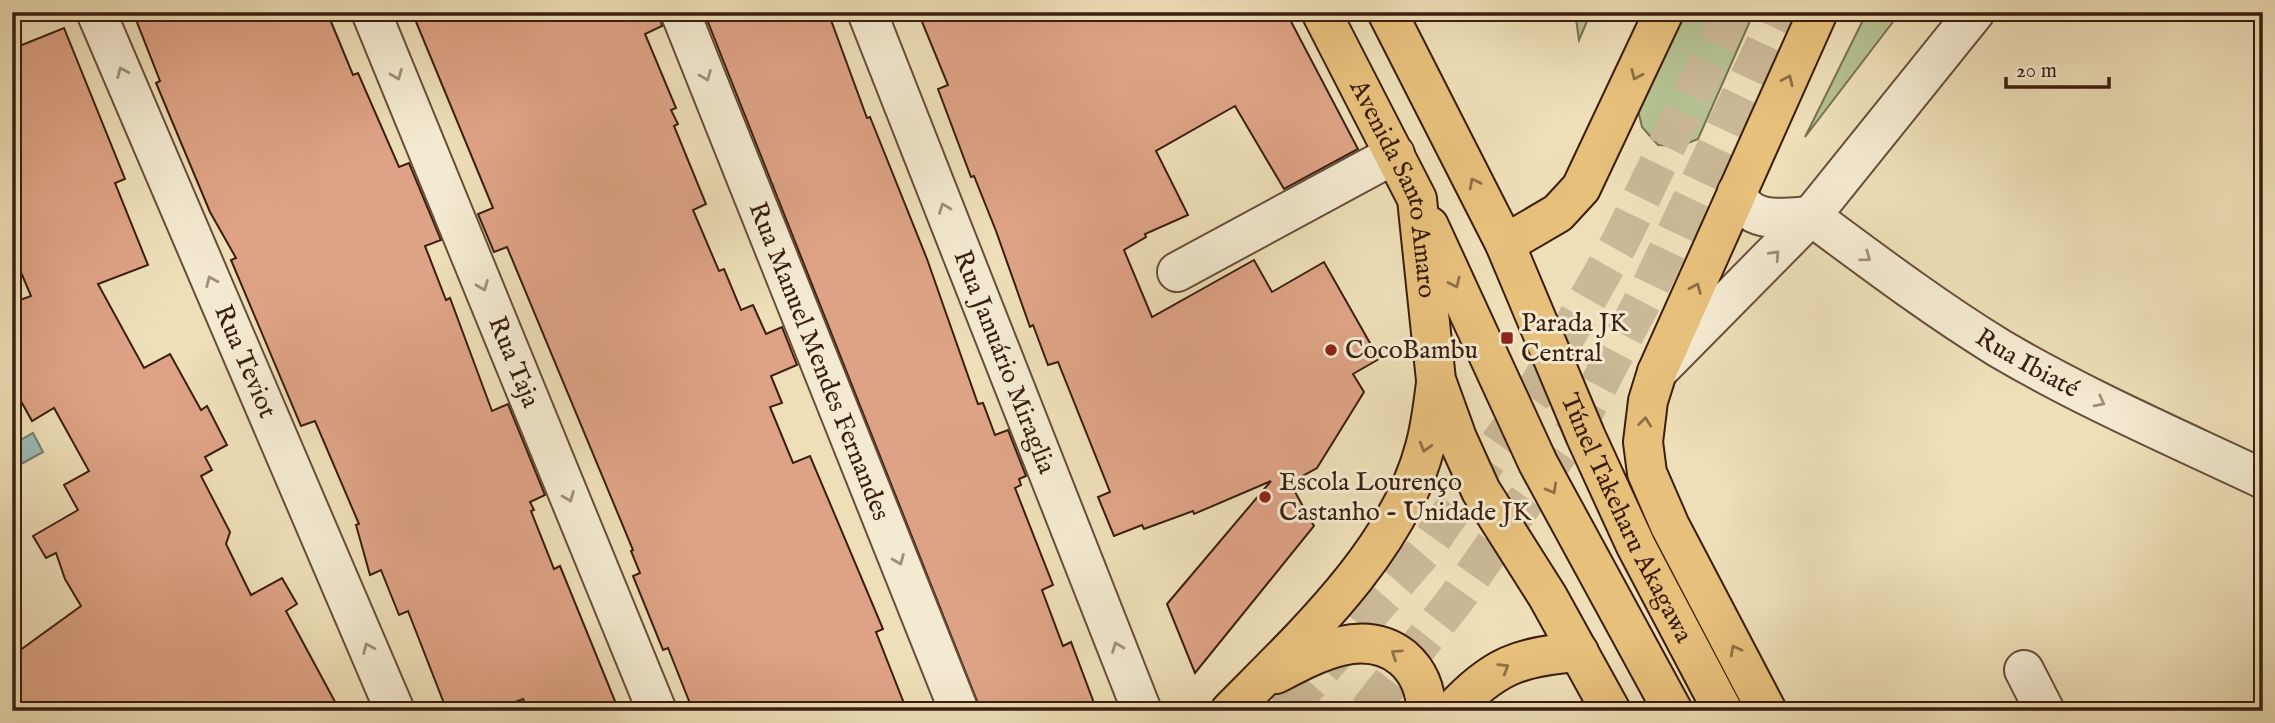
<svg xmlns="http://www.w3.org/2000/svg" width="2275" height="723" font-family="'IM FELL English',serif">
<rect width="100%" height="100%" fill="#eedfb8"/>
<filter id="stains"><feTurbulence type="fractalNoise" baseFrequency=".00286" numOctaves="4"/><feColorMatrix values="0 0 0 0 .2 0 0 0 0 .09 0 0 0 0 .02 0 0 0 .5 -.17"/></filter>
<radialGradient id="worn" r=".72"><stop offset=".6" stop-color="#630" stop-opacity="0"/><stop offset="1" stop-color="#630" stop-opacity=".3"/></radialGradient>
<!-- green -->
<g fill="#b5c292" stroke="#787050" stroke-width="2">
<polygon points="1575,12 1591,12 1579,40"/>
<polygon points="1678,12 1754,12 1698,139 1681,146 1658,145 1642,127 1638,110"/>
<polygon points="1867,12 1899,14 1805,137"/>
</g>
<!-- water -->
<polygon fill="#9cbbb7" stroke="#757c74" stroke-width="2" points="33,433 43,452 12,469 12,445"/>
<!-- building -->
<g fill="#dea386" stroke="#3a1e0f" stroke-width="2">
<polygon points="133,12 327,12 353,75 358,73 399,167 409,163 441,240 425,246 446,300 450,298 492,411 508,404 545,495 530,502 534,510 531,511 554,569 560,566 619,711 528,711 523,699 491,711 447,711 408,611 399,615 381,570 370,575 356,525 359,524 315,421 301,426 231,260 236,258 210,212 156,83 160,81"/>
<polygon points="412,12 659,12 662,26 645,34 676,108 671,110 678,124 674,126 706,204 693,210 719,271 724,269 741,310 753,305 766,334 782,327 797,365 771,376 782,403 770,407 793,463 810,456 883,629 876,632 907,711 693,711 668,648 663,650 633,576 640,573 631,551 633,550 507,247 494,252 478,214 493,208"/>
<polygon points="704,12 828,12 867,118 870,117 927,259 978,404 983,403 995,435 1008,430 1026,476 1019,479 1021,485 1015,488 1053,585 1042,590 1063,646 1071,642 1097,711 981,711"/>
<polygon points="918,12 1286,12 1358,149 1284,189 1235,106 1156,151 1188,215 1145,234 1146,237 1124,250 1152,317 1254,260 1272,292 1324,262 1379,359 1353,374 1364,392 1317,468 1290,483 1314,526 1195,673 1167,604 1271,481 1194,514 1193,511 1144,529 1142,525 1114,536 1098,497 1110,492 1058,362 1048,365 1033,325 1030,327 996,231 974,176 971,177 938,89 948,85"/>
<polygon points="64,28 125,179 115,183 148,265 98,284 144,368 170,354 201,410 207,406 227,445 205,457 212,470 201,476 230,532 226,544 251,595 282,578 297,604 286,611 340,711 12,711 12,656 81,606 65,579 56,553 46,558 33,536 78,510 64,485 89,471 54,408 32,421 12,385 12,357 19,354 12,341 12,303 31,296 12,251 12,49"/>
</g>
<g fill="none" stroke-linecap="round" stroke-linejoin="round">
<!-- highway-tunnel -->
<g stroke="#cab896" stroke-width="38" stroke-dasharray="38 19" stroke-linecap="butt">
<polyline points="1285,711 1423,552 1532,397 1620,242 1732,12"/>
<polyline points="1368,711 1456,599 1575,430 1651,285 1780,12"/>
</g>
<defs>
<g id="minor">
<path id="s1" d="M96,12L395,711"/>
<path id="s2" d="M371,12L657,711"/>
<path id="s3" d="M680,12L959,711"/>
<path id="s4" d="M867,12L1142,711"/>
<path d="M1737,192C1748,225 1782,218 1811,216"/>
<path id="s5" d="M1811,216C1873,262 1934,308 1999,348C2084,398 2174,437 2263,479"/>
<polyline points="1177,272 1395,154"/>
<polyline points="1657,372 1811,216 1975,12"/>
<polyline points="2024,670 2045,711"/>
</g>
<g id="major">
<path id="s6" d="M1321,12L1417,199L1436,380L1457,438L1481,491L1548,597L1611,711"/>
<path id="s7" d="M1387,12L1505,244L1586,437L1636,546L1723,711"/>
<polyline points="1429,226 1538,463 1673,711"/>
<polyline points="1505,244 1558,213 1581,188 1664,12"/>
<path d="M1276,674C1314,654 1364,626 1403,658C1419,672 1426,689 1426,711"/>
<path d="M1230,711C1303,637 1398,550 1425,447C1431,426 1433,405 1436,383"/>
<path d="M1452,711C1493,666 1520,656 1579,652"/>
<polyline points="1767,711 1670,526 1647,473 1643,442 1648,401 1657,372 1818,12"/>
</g>
</defs>
<!-- minor casing -->
<use href="#minor" stroke="#674e39" stroke-width="42"/>
<!-- major casing -->
<use href="#major" stroke="#3a1e0f" stroke-width="42"/>
<!-- minor -->
<use href="#minor" stroke="#f4ead1" stroke-width="38"/>
<!-- major -->
<use href="#major" stroke="#e7c07c" stroke-width="38"/>
</g>
<!-- one-way arrows -->
<defs><path id="oneway-chevron" d="M-2-3.5L2.5 0L-2 3.5" fill="none" stroke-width="1.6" stroke-linecap="round" stroke-linejoin="round" transform="scale(1.75)"/></defs>
<g stroke="#a08e7a">
<use href="#oneway-chevron" transform="translate(122 72) rotate(-113)"/>
<use href="#oneway-chevron" transform="translate(397 75) rotate(68)"/>
<use href="#oneway-chevron" transform="translate(706 76) rotate(68)"/>
<use href="#oneway-chevron" transform="translate(944 208) rotate(-111)"/>
<use href="#oneway-chevron" transform="translate(1775 255) rotate(-47)"/>
<use href="#oneway-chevron" transform="translate(1866 257) rotate(36)"/>
<use href="#oneway-chevron" transform="translate(211 281) rotate(-113)"/>
<use href="#oneway-chevron" transform="translate(483 286) rotate(68)"/>
<use href="#oneway-chevron" transform="translate(2100 402) rotate(27)"/>
<use href="#oneway-chevron" transform="translate(569 497) rotate(68)"/>
<use href="#oneway-chevron" transform="translate(899 560) rotate(68)"/>
<use href="#oneway-chevron" transform="translate(1117 647) rotate(-111)"/>
<use href="#oneway-chevron" transform="translate(368 648) rotate(-113)"/>
</g>
<g stroke="#906f46">
<use href="#oneway-chevron" transform="translate(1636 75) rotate(114)"/>
<use href="#oneway-chevron" transform="translate(1788 80) rotate(-65)"/>
<use href="#oneway-chevron" transform="translate(1474 183) rotate(-117)"/>
<use href="#oneway-chevron" transform="translate(1455 283) rotate(65)"/>
<use href="#oneway-chevron" transform="translate(1696 288) rotate(-67)"/>
<use href="#oneway-chevron" transform="translate(1645 422) rotate(-84)"/>
<use href="#oneway-chevron" transform="translate(1425 447) rotate(106)"/>
<use href="#oneway-chevron" transform="translate(1552 489) rotate(61)"/>
<use href="#oneway-chevron" transform="translate(1735 650) rotate(-118)"/>
<use href="#oneway-chevron" transform="translate(1396 654) rotate(-146)"/>
<use href="#oneway-chevron" transform="translate(1504 668) rotate(-32)"/>
</g>
<!-- markers -->
<g fill="#8f2418" stroke="#f4ead1" stroke-width="2.5">
<rect x="1500" y="331" width="14" height="14" rx="3.5"/>
<circle cx="1331" cy="350" r="7"/>
<circle cx="1265" cy="497" r="7"/>
</g>
<g text-anchor="middle" dominant-baseline="central" stroke-width="6" stroke-linejoin="round" paint-order="stroke">
<!-- street labels -->
<g font-size="26" fill="#3a1e0f" stroke="#f4ead1">
<text stroke="none"><textPath href="#s6" startOffset="194">Avenida Santo Amaro</textPath></text>
<text stroke="none"><textPath href="#s1" startOffset="380">Rua Teviot</textPath></text>
<text stroke="none"><textPath href="#s2" startOffset="378">Rua Taja</textPath></text>
<text stroke="none"><textPath href="#s3" startOffset="376">Rua Manuel Mendes Fernandes</textPath></text>
<text stroke="none"><textPath href="#s4" startOffset="376">Rua Januário Miraglia</textPath></text>
<text stroke="none"><textPath href="#s5" startOffset="262">Rua Ibiaté</textPath></text>
<text stroke="none"><textPath href="#s7" startOffset="560">Túnel Takeharu Akagawa</textPath></text>
</g>
<!-- poi labels -->
<g font-size="26" fill="#3a1e0f" stroke="#f4ead1" text-anchor="start">
<text x="1521" y="323">Parada JK<tspan x="1521" dy="30">Central</tspan></text>
<text x="1345" y="350">CocoBambu</text>
<text x="1279" y="482">Escola Lourenço<tspan x="1279" dy="30">Castanho - Unidade JK</tspan></text>
</g>
</g>
<!-- margin -->
<rect width="2275" height="723" fill="none" stroke="#eedfb8" stroke-width="42"/>
<rect x="14" y="14" width="2247" height="695" fill="none" stroke="#3a1e0f" stroke-width="3.5"/>
<rect x="21" y="21" width="2233" height="681" fill="none" stroke="#3a1e0f" stroke-width="2"/>
<!-- scale -->
<path d="M2006 77v10h103v-10" fill="none" stroke="#3a1e0f" stroke-width="3.5"/>
<text x="2016" y="77" font-size="21" fill="#3a1e0f" stroke="#f4ead1" stroke-width="5" paint-order="stroke">20 m</text>
<rect width="100%" height="100%" filter="url(#stains)"/>
<rect width="100%" height="100%" fill="url(#worn)"/>
</svg>
